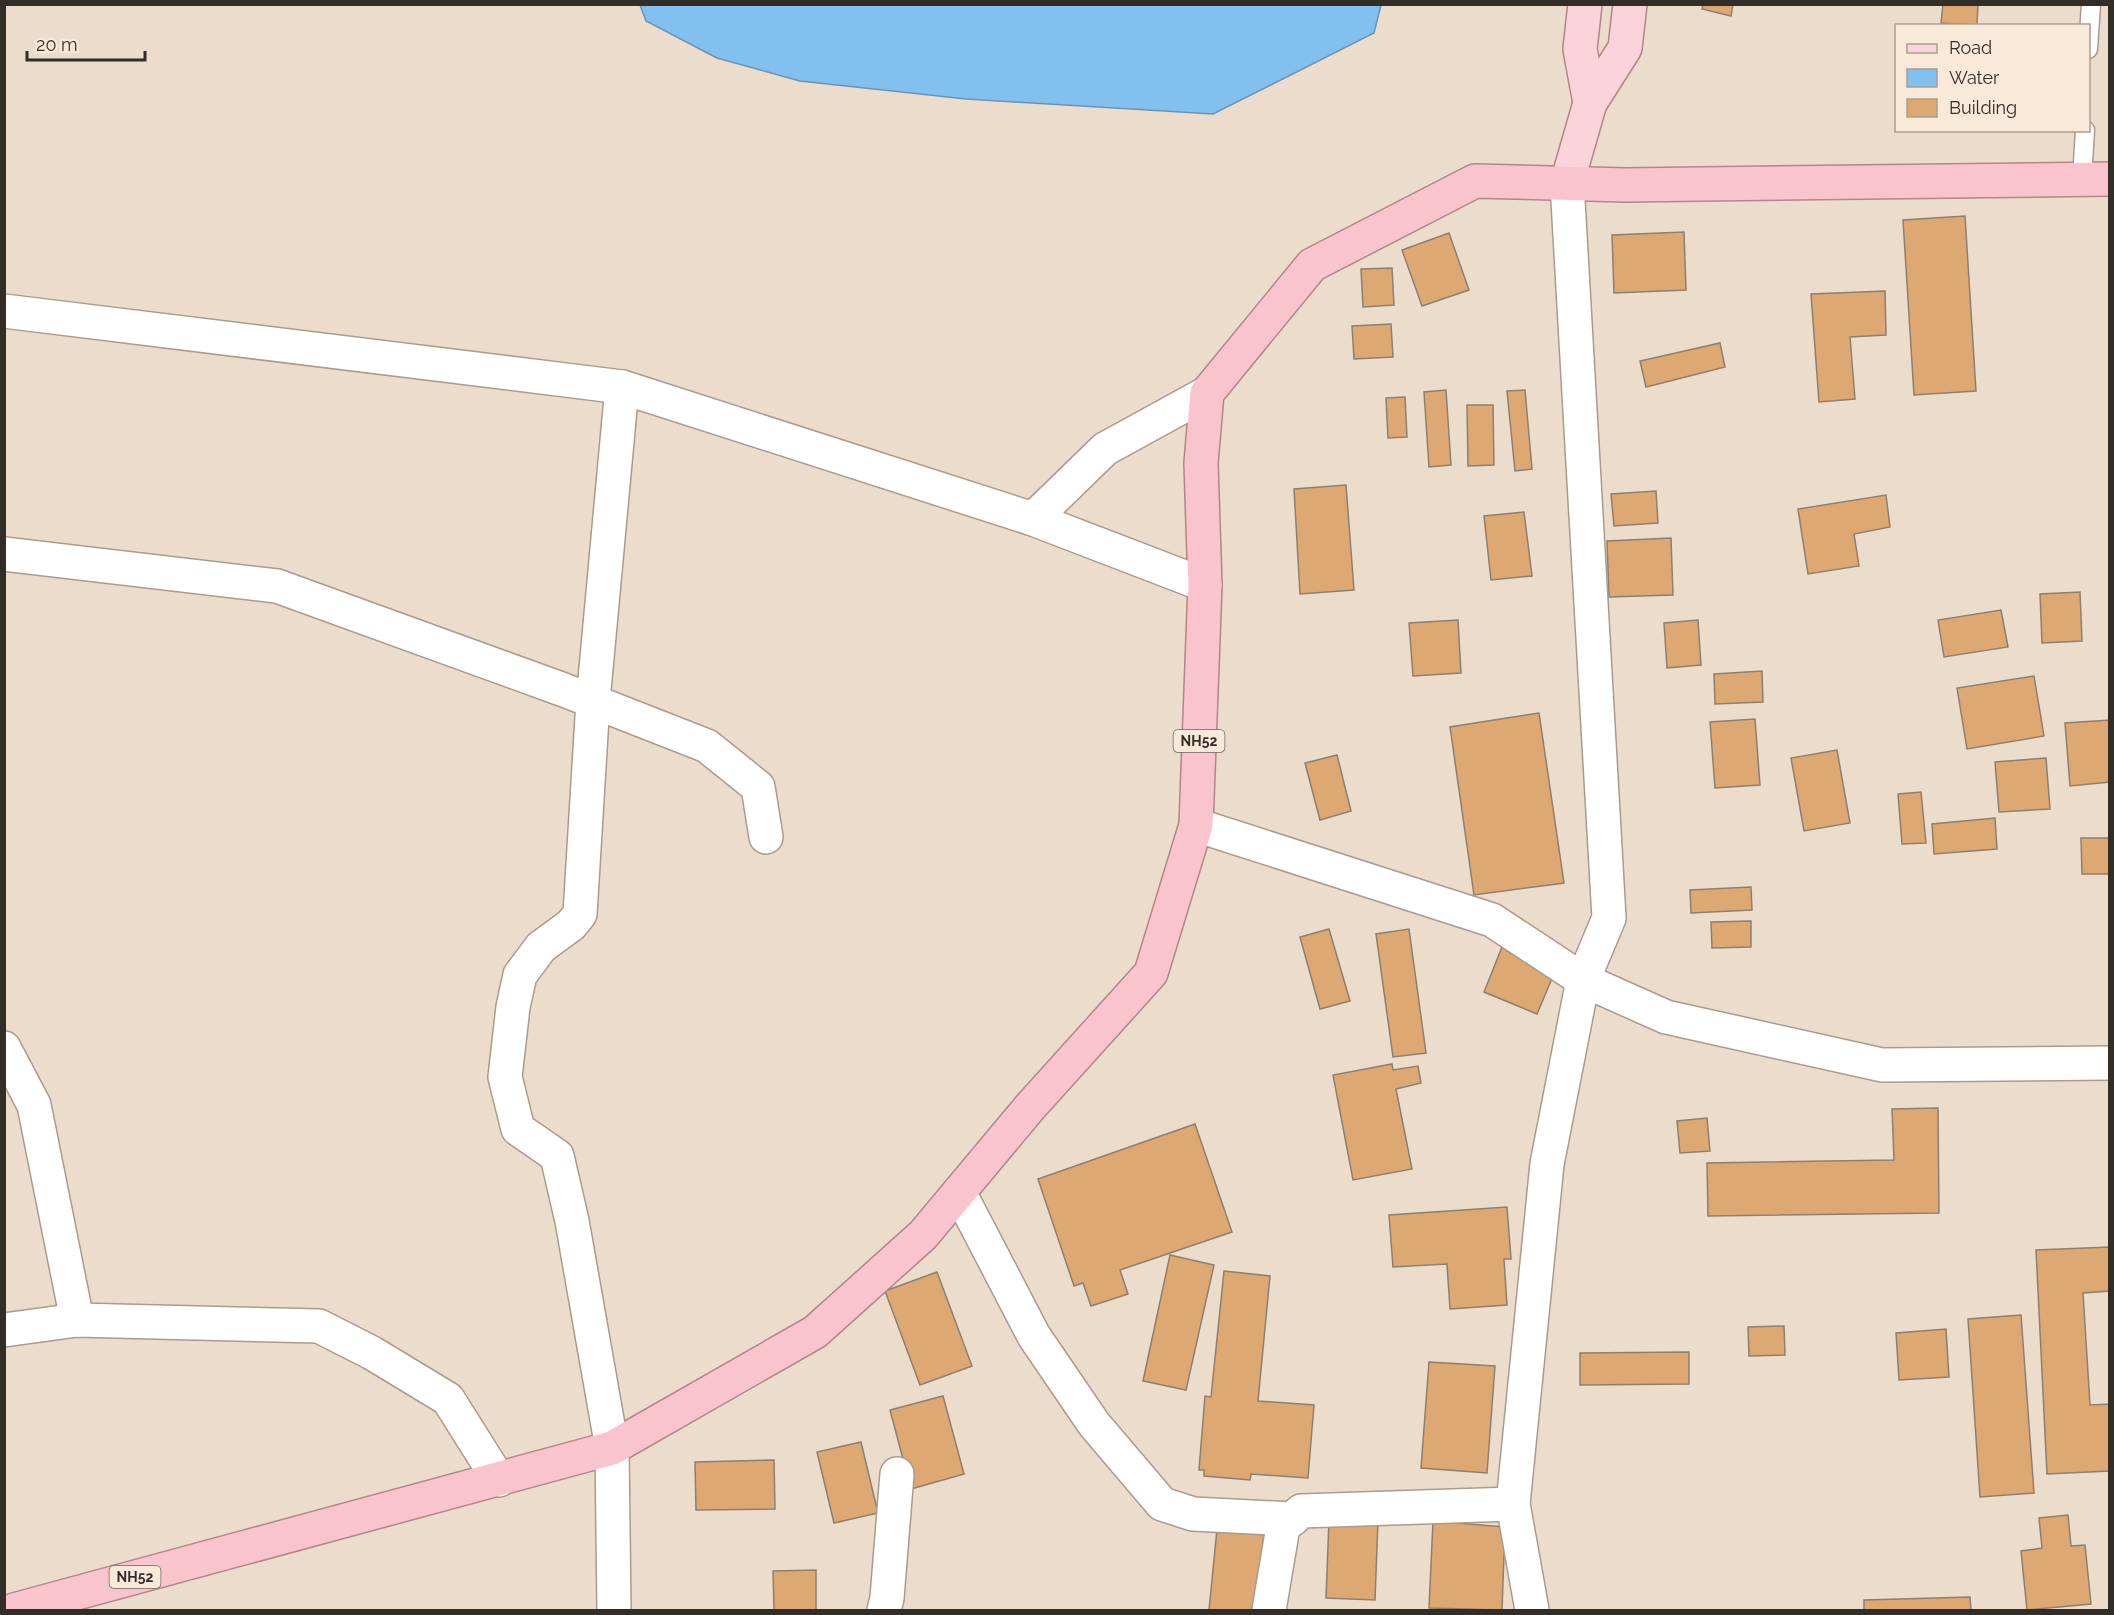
<svg xmlns="http://www.w3.org/2000/svg" width="2114" height="1615" font-family="Raleway,sans-serif">
<rect width="100%" height="100%" fill="#ecdccc"/>
<!-- water -->
<polygon fill="#82c0f0" stroke="#6a94b4" stroke-width="1.5" points="640,5 1381,5 1374,33 1213,114 966,99 800,81 717,58 646,21"/>
<!-- building -->
<g fill="#dda872" stroke="#8e7f71" stroke-width="1.5">
<polygon points="1703,4 1733,4 1731,16 1702,9"/>
<polygon points="1943,4 1978,4 1977,25 1941,23"/>
<polygon points="1965,216 1976,391 1914,395 1903,220"/>
<polygon points="1684,232 1686,290 1614,293 1612,235"/>
<polygon points="1449,233 1469,290 1422,306 1402,250"/>
<polygon points="1392,268 1394,305 1363,307 1361,269"/>
<polygon points="1885,291 1886,335 1850,337 1855,399 1819,402 1811,294"/>
<polygon points="1391,324 1393,357 1354,359 1352,326"/>
<polygon points="1720,343 1725,367 1646,387 1640,361"/>
<polygon points="1446,390 1451,465 1429,467 1424,392"/>
<polygon points="1525,390 1532,469 1515,471 1507,391"/>
<polygon points="1405,397 1407,437 1388,438 1386,398"/>
<polygon points="1467,405 1493,405 1494,465 1468,466"/>
<polygon points="1346,485 1354,590 1300,594 1294,489"/>
<polygon points="1656,491 1658,523 1614,526 1611,494"/>
<polygon points="1886,495 1890,527 1854,534 1859,566 1808,574 1798,509"/>
<polygon points="1524,512 1532,576 1491,580 1484,516"/>
<polygon points="1671,538 1673,595 1609,597 1607,541"/>
<polygon points="2080,592 2082,641 2042,643 2040,594"/>
<polygon points="2001,610 2008,647 1944,657 1938,620"/>
<polygon points="1458,620 1461,673 1413,676 1409,623"/>
<polygon points="1698,620 1701,665 1667,668 1664,623"/>
<polygon points="1762,671 1763,702 1715,704 1714,674"/>
<polygon points="2034,676 2044,736 1967,749 1957,688"/>
<polygon points="1539,713 1564,883 1474,895 1450,727"/>
<polygon points="1755,719 1760,785 1715,788 1710,722"/>
<polygon points="2110,720 2110,782 2070,786 2065,723"/>
<polygon points="1837,750 1850,823 1804,831 1791,758"/>
<polygon points="1337,755 1351,811 1320,820 1305,763"/>
<polygon points="2046,758 2050,809 1999,812 1995,762"/>
<polygon points="1921,792 1926,843 1902,844 1898,794"/>
<polygon points="1995,818 1997,849 1934,854 1932,824"/>
<polygon points="2081,838 2110,838 2110,874 2082,874"/>
<polygon points="1751,887 1752,910 1691,913 1690,890"/>
<polygon points="1751,921 1751,947 1712,948 1711,922"/>
<polygon points="1329,929 1350,1001 1320,1009 1300,937"/>
<polygon points="1409,929 1426,1053 1393,1057 1376,934"/>
<polygon points="1502,947 1556,969 1537,1014 1484,992"/>
<polygon points="1392,1064 1393,1070 1418,1066 1421,1083 1396,1089 1412,1169 1353,1180 1333,1075"/>
<polygon points="1938,1108 1939,1213 1708,1216 1707,1163 1894,1160 1892,1109"/>
<polygon points="1707,1118 1710,1151 1680,1153 1677,1121"/>
<polygon points="1195,1124 1232,1232 1120,1270 1128,1294 1091,1306 1083,1283 1074,1286 1038,1179"/>
<polygon points="1507,1207 1511,1259 1504,1259 1507,1305 1450,1309 1447,1264 1393,1267 1389,1215"/>
<polygon points="2110,1247 2110,1291 2083,1293 2090,1405 2110,1404 2110,1471 2047,1474 2036,1250"/>
<polygon points="1170,1255 1214,1265 1186,1390 1143,1381"/>
<polygon points="1224,1271 1270,1276 1258,1401 1314,1405 1308,1478 1251,1474 1250,1480 1204,1476 1204,1470 1199,1470 1205,1396 1211,1397"/>
<polygon points="937,1272 972,1366 920,1385 885,1291"/>
<polygon points="2021,1315 2034,1493 1980,1497 1968,1319"/>
<polygon points="1784,1326 1785,1355 1749,1356 1748,1327"/>
<polygon points="1946,1329 1949,1377 1899,1380 1896,1333"/>
<polygon points="1689,1352 1689,1384 1580,1385 1580,1353"/>
<polygon points="1429,1362 1495,1366 1487,1473 1421,1468"/>
<polygon points="943,1396 964,1474 911,1489 890,1410"/>
<polygon points="861,1442 878,1513 834,1523 817,1452"/>
<polygon points="774,1460 775,1509 696,1510 695,1462"/>
<polygon points="2068,1515 2071,1546 2085,1545 2091,1604 2027,1610 2021,1551 2042,1548 2039,1518"/>
<polygon points="1218,1519 1265,1524 1256,1610 1209,1610"/>
<polygon points="1329,1519 1378,1521 1375,1600 1326,1598"/>
<polygon points="1433,1521 1505,1527 1502,1610 1429,1608"/>
<polygon points="816,1570 816,1610 774,1610 773,1571"/>
<polygon points="1970,1597 1971,1610 1864,1610 1864,1600"/>
</g>
<g fill="none" stroke-linecap="round" stroke-linejoin="round">
<defs>
<g id="service">
<polyline points="2088,49 2091,4"/>
<polyline points="2082,179 2085,130"/>
</g>
<g id="minor">
<polyline points="4,554 277,586 564,690 707,746 758,787 766,837"/>
<polyline points="4,1048 34,1105 77,1320"/>
<polyline points="959,1192 1034,1336 1094,1424 1162,1504 1193,1514 1293,1519"/>
<polyline points="4,1330 77,1320 319,1326 372,1353 448,1399 499,1480"/>
<polyline points="612,1448 572,1221 557,1156 518,1129 505,1077 513,1007 520,975 541,947 571,925 580,914 593,701 622,387"/>
<polyline points="884,1610 887,1598 897,1474"/>
<polyline points="1269,1610 1283,1527 1301,1511 1513,1504"/>
<polyline points="1532,1610 1513,1504 1547,1164 1583,980 1609,918 1567,183"/>
</g>
<g id="tertiary">
<polyline points="4,311 622,387 1033,519 1205,585"/>
<polyline points="1033,519 1105,449 1207,393"/>
<polyline points="1196,825 1492,920 1583,980 1666,1017 1882,1065 2110,1063"/>
<polyline points="612,1448 614,1610"/>
</g>
<g id="primary">
<polyline points="1585,4 1580,49 1590,103"/>
<polyline points="1567,183 1590,103 1625,48 1630,4"/>
</g>
<polyline id="trunk" points="14,1610 612,1448 815,1332 923,1235 1030,1107 1151,973 1196,825 1205,585 1201,463 1207,393 1312,265 1475,181 1625,185 2110,179"/>
</defs>
<!-- service casing -->
<use href="#service" stroke="#aa9b8c" stroke-width="21"/>
<!-- minor casing -->
<use href="#minor" stroke="#aa9b8c" stroke-width="36"/>
<!-- tertiary casing -->
<use href="#tertiary" stroke="#aa9b8c" stroke-width="36"/>
<!-- primary casing -->
<use href="#primary" stroke="#b3858c" stroke-width="36"/>
<!-- trunk casing -->
<use href="#trunk" stroke="#b3858c" stroke-width="36"/>
<!-- service -->
<use href="#service" stroke="#fff" stroke-width="18"/>
<!-- minor -->
<use href="#minor" stroke="#fff" stroke-width="33"/>
<!-- tertiary -->
<use href="#tertiary" stroke="#fff" stroke-width="33"/>
<!-- primary -->
<use href="#primary" stroke="#fbd3da" stroke-width="33"/>
<!-- trunk -->
<use href="#trunk" stroke="#fac4ce" stroke-width="33"/>
</g>
<g text-anchor="middle" dominant-baseline="central" stroke-width="4.5" stroke-linejoin="round" paint-order="stroke">
<!-- shield labels -->
<g fill="#f9e9d9" stroke="#6e655c" stroke-width="1.5">
<rect x="1173.5" y="730" width="51" height="22" rx="4.5"/>
<rect x="109.5" y="1566" width="51" height="22" rx="4.5"/>
</g>
<g font-size="14" font-weight="bold" fill="#332d27">
<text x="1199" y="741">NH52</text>
<text x="135" y="1577">NH52</text>
</g>
</g>
<!-- border -->
<rect width="2114" height="1615" fill="none" stroke="#332d27" stroke-width="12"/>
<!-- legend -->
<rect x="1895" y="24" width="195" height="108" fill="#f9e9d9" stroke="#aa9e92" stroke-width="1.5"/>
<rect x="1907" y="44" width="30" height="9" fill="#fbd3da" stroke="#aa9e92" stroke-width="1.5"/>
<text x="1949" y="54" font-size="18" fill="#332d27">Road</text>
<rect x="1907" y="69" width="30" height="18" fill="#82c0f0" stroke="#aa9e92" stroke-width="1.5"/>
<text x="1949" y="84" font-size="18" fill="#332d27">Water</text>
<rect x="1907" y="99" width="30" height="18" fill="#dda872" stroke="#aa9e92" stroke-width="1.5"/>
<text x="1949" y="114" font-size="18" fill="#332d27">Building</text>
<!-- scale -->
<path d="M27 51v9h118v-9" fill="none" stroke="#332d27" stroke-width="3"/>
<text x="36" y="51" font-size="18" fill="#332d27" stroke="#f9e9d9" stroke-width="4.5" paint-order="stroke">20 m</text>
</svg>
